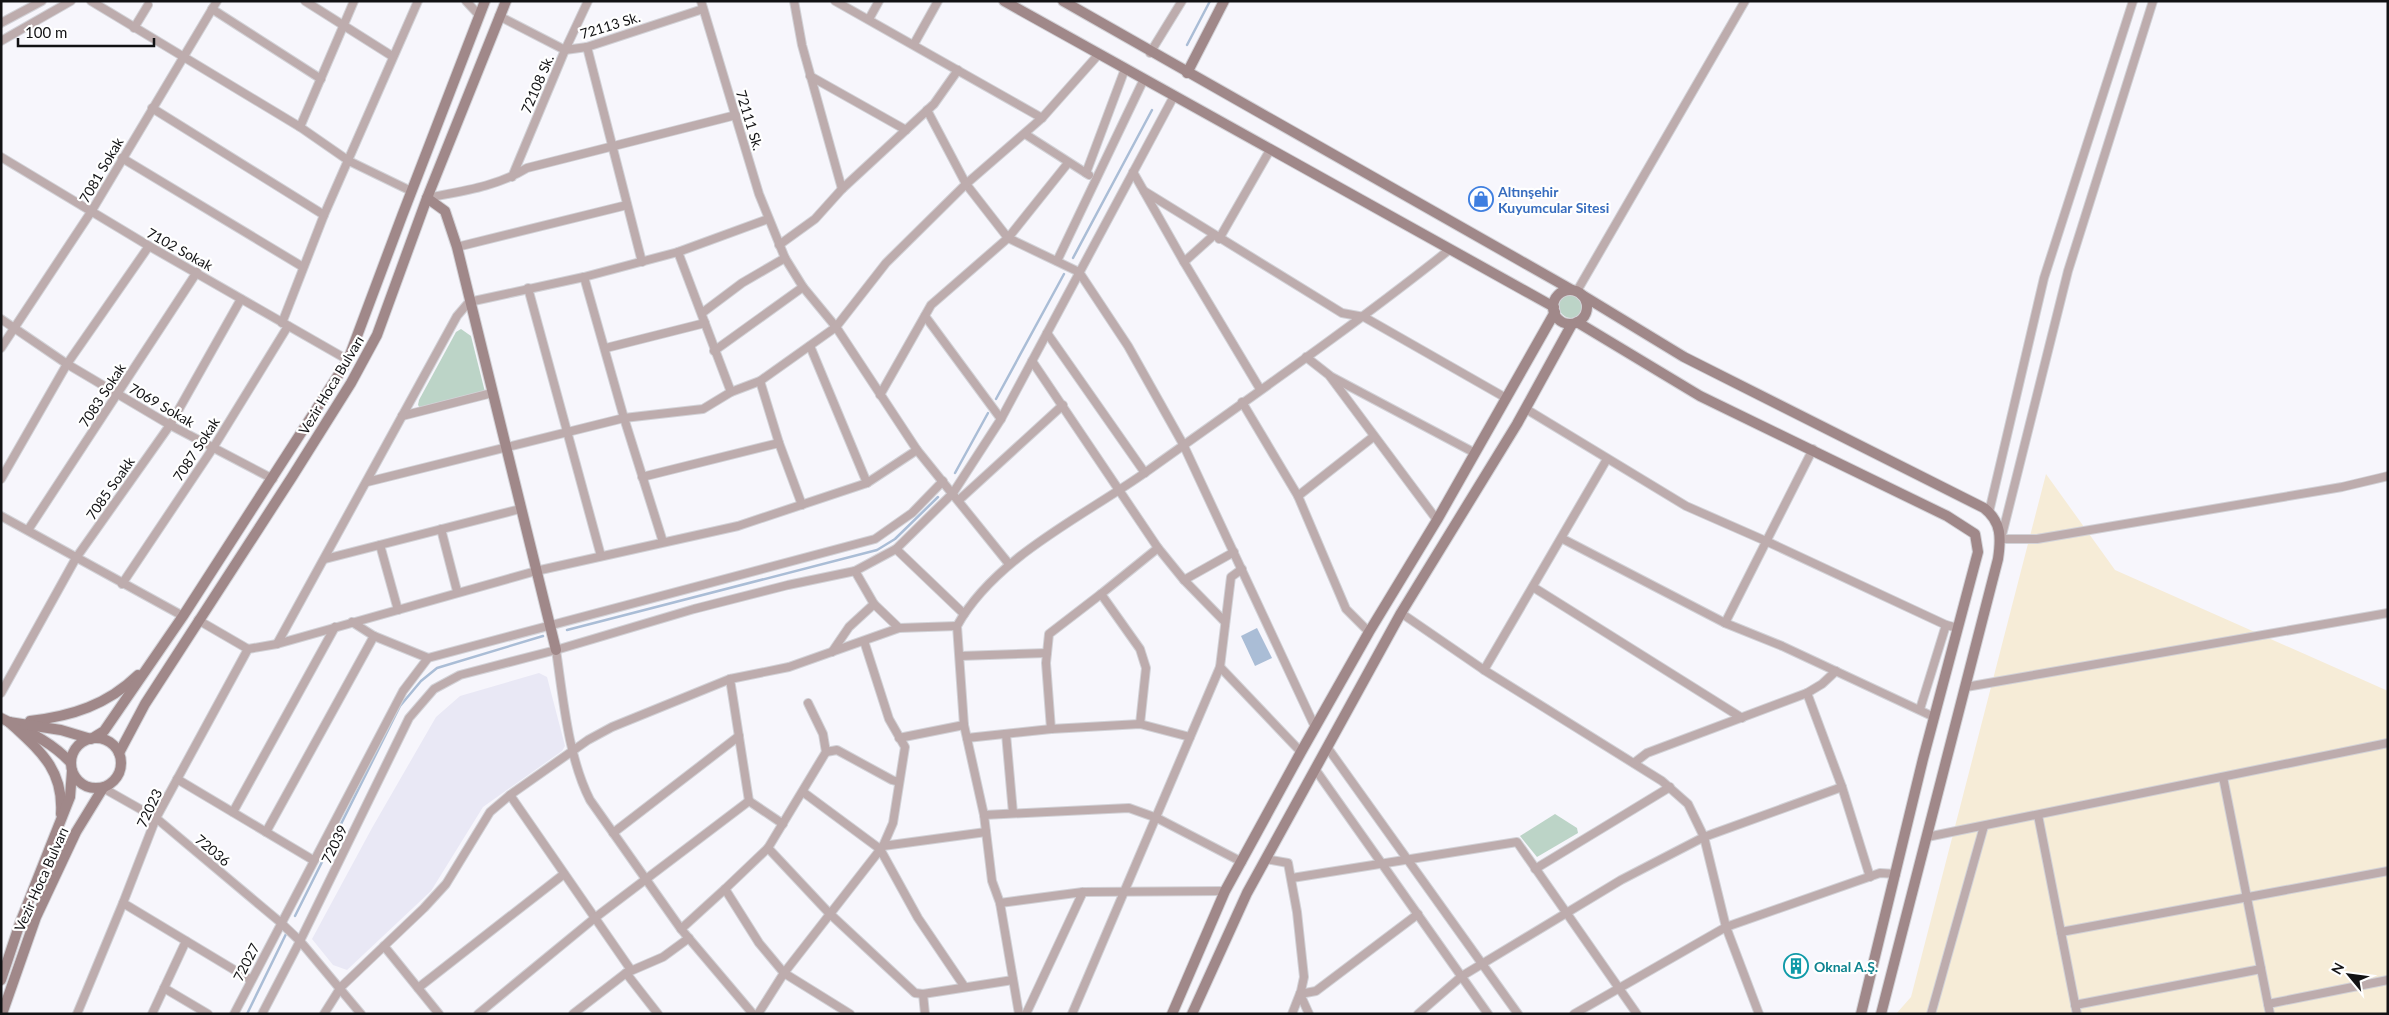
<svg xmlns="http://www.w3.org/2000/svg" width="2389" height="1015" font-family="Lato,sans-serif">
<rect width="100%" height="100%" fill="#f7f6fc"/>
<!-- industrial -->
<polygon fill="#f6ecd7" points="2046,474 2115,570 2388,691 2388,1014 1896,1014 1911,997"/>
<!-- built -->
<polygon fill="#e9e8f5" points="539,673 547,677 565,746 562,751 483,807 431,891 347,970 333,965 312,939 372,828 436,717 460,696"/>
<!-- green -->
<g fill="#bcd4c7">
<circle cx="1571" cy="306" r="12"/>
<polygon points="461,329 471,336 485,392 421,409 418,405 419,400 456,332"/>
<polygon points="1555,814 1577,828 1578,833 1537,857 1520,836"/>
</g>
<!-- water -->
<polygon fill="#aabdd6" points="1257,628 1272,658 1255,666 1241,636"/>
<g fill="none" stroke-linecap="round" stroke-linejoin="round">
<!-- stream -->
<g stroke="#aabdd6" stroke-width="2.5">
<polyline points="1187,45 1210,1"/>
<polyline points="1073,258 1152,110"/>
<polyline points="996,399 1064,274"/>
<polyline points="955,473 988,413"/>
<polyline points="567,630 877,550 895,539 938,497"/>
<polyline points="295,916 400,706 421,681 437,668 543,636"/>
<polyline points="247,1014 287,932"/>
</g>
<defs>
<g id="street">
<polyline points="91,1 300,127 349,161 411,191"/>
<polyline points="305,1 392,56"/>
<polyline points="466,1 479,15"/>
<polyline points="701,1 759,194 785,258 803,287 836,327 917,450 1009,564"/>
<polyline points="794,1 802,45 842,189"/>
<polyline points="835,1 1042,118"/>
<polyline points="2153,1 2068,271 2001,539 2037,539 2342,487 2388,476"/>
<polyline points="212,9 321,79"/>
<polyline points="499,16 565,50 587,47 703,9"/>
<polyline points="869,19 879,1"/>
<polyline points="1,23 42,1"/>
<polyline points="134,28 148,5"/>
<polyline points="1,41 71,1"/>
<polyline points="914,44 938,1"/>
<polyline points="587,47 642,262"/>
<polyline points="1150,53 1182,1"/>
<polyline points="810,76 906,130"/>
<polyline points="152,108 324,215"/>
<polyline points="927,110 966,184 1008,238 1079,272 1128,346 1183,444 1315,727"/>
<polyline points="300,127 354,1"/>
<polyline points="1025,134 1089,175"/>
<polyline points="1,157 149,246 348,360"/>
<polyline points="122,158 303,267"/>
<polyline points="1133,172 1184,262 1260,389"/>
<polyline points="1086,173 1125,69"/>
<polyline points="512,177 565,50 588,1"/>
<polyline points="1144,191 1342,313 1364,317 1506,398"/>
<path d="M427,198C462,191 496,187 527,168L736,115"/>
<polyline points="1219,239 1270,150"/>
<polyline points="779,245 815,219 842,189 934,104 958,70"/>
<polyline points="457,247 627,205"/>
<polyline points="678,252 731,392"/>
<polyline points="1057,261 1144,79"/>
<polyline points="1184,262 1214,235"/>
<polyline points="584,277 624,418 663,542"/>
<polyline points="528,288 601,556"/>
<polyline points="1577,291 1745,1"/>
<polyline points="702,313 742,283 785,258"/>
<polyline points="925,316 1001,419"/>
<polyline points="1,319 67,364 170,425 273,479"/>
<polyline points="282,323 324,215 418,1"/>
<polyline points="1047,333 1145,473"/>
<polyline points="810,346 867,483"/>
<polyline points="1,348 91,212 217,1"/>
<polyline points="606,348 705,323"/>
<polyline points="714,351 803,287"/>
<polyline points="1306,357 1329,375 1437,520"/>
<polyline points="1032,361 1158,548 1184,580 1225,622"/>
<polyline points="1330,376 1475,453"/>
<polyline points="760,381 779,443"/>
<polyline points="880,395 931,305 1008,238 1068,163"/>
<polyline points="1242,402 1298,496 1346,609 1369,632"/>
<polyline points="1526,409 1686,506 1768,542 1946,625 1958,628"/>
<polyline points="402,416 492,393"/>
<polyline points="642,477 779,443 802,505"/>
<polyline points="1,479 67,364 149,246"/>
<polyline points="367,482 624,418 703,409 731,392 760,381 836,327 886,263 966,184 1042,118 1098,55"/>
<polyline points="1298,496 1373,437"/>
<polyline points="959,500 1063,405"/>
<polyline points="1989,512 2044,278 2133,1"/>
<polyline points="1,516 183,616"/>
<polyline points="441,529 457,591"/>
<polyline points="28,530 197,272"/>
<polyline points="1563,539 1725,623 1782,646 1934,717"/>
<polyline points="380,545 398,610"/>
<polyline points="896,549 964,614"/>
<polyline points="325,559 520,509"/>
<polyline points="1184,580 1234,552"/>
<polyline points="122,584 213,448 288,326"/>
<polyline points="1533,587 1742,718"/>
<polyline points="874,604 899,628"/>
<polyline points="1401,613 1484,670 1662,781 1688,804 1704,837 1726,927 1759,1014"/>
<polyline points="198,620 248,649"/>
<polyline points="352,622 374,636 428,658"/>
<polyline points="1725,623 1813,449"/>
<polyline points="277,644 457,316 469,302 584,277 678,252 768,219"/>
<path d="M556,650C563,697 568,757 590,800L681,929L753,1014"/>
<polyline points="832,652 849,627 874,604 855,571"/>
<polyline points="960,656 1047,653"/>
<polyline points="1220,667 1301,752"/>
<polyline points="1484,670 1607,459"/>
<polyline points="1966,687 2388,613"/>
<polyline points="1,693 76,558 170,425 241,299"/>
<polyline points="1807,693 1842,787 1870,877"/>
<polyline points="808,703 823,734 826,752 837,750 892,780 899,782"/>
<polyline points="1920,709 1946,625"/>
<polyline points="1140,724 1146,668 1140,649 1101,594 1158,548"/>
<polyline points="1051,729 1046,663 1049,634 1101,594"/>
<polyline points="1006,734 1013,813"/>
<polyline points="899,738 964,725"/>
<polyline points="967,738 1051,729 1140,724 1190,737"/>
<polyline points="1327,747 1518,1014"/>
<polyline points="1634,763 1647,753 1807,693 1822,684 1836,671"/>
<polyline points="1315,769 1488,1014"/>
<polyline points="2223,777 2270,1014"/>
<polyline points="177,779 313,860"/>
<polyline points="103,788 156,818 280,922 300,941 361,1014"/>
<polyline points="803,792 880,849 918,918 964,986"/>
<polyline points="510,795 631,970"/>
<polyline points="749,801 730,679 789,667 899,628 957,626"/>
<polyline points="233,812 335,627"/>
<polyline points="984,815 1129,808 1157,818 1242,862"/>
<polyline points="2038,815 2077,1014"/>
<polyline points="266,832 374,636"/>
<polyline points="613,833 739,736"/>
<polyline points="1927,837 2388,743"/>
<polyline points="883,846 986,832"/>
<polyline points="768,848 829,913 915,993 923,994 1013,980"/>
<polyline points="1266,859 1288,863 1297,912 1304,977 1301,991 1292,1014"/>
<polyline points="1535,869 1670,787"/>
<polyline points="1292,878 1517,842 1637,1014"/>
<polyline points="725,889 768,848 826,752"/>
<polyline points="123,903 251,980"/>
<polyline points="1000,903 1083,892 1225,891"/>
<polyline points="681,929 725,889 759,943 784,973 850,1014"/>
<polyline points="2061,932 2388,871"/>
<polyline points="384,946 439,1014"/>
<polyline points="626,973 658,1014"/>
<polyline points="164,988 208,1014"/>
<polyline points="418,988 564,874"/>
<polyline points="923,994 925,1014"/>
<polyline points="2268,1004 2388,980"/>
<polyline points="2075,1005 2261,969"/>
<polyline points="77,1014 123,903 156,818 248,649 277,644 536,571 738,526 867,483 917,450"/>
<polyline points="152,1014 186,941"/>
<polyline points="234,1014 403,691 428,658 875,539 912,513 943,481"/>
<polyline points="262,1014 300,941 409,718 434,689 460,675 556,650 694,609 788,585 855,571 896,549 953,493 1001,419 1174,96"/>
<polyline points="324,1014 341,987 424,908 446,884 490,812 510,795 588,740 612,727 730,679"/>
<polyline points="478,1014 596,917 749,801 783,824"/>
<polyline points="573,1014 626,973 663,957 689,938"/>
<polyline points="758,1014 784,973 883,846 893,823 905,747 889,719 864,641"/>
<path d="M1019,1014L1000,903L992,881L984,815L964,725L957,626C995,557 1084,516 1146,472C1248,399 1351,328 1449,250"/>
<polyline points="1026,1014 1083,892"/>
<polyline points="1072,1014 1220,667 1231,577 1242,569"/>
<polyline points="1309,1014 1300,994 1316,991 1418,914"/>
<polyline points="1418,1014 1462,976 1621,880 1704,837 1842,787"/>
<polyline points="1574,1014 1726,927 1880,873 1896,874"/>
<polyline points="1931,1014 1984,826"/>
</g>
<g id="secondary">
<polyline points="1004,1 1554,307"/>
<polyline points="1063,1 1572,290"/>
<polyline points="1187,73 1224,1"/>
<polyline points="427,198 445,211 457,247 556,650"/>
<circle cx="1570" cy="307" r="17"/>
<path d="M1582,295L1684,357L1984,508C2002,522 2001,539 1998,559L1881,1014"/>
<polyline points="1577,322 1700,396 1947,516 1975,534 1978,552 1923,759 1861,1014"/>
<path d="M1,718C27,731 52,742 71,763"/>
<path d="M30,721C72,716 107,705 138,675"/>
<polyline points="9,722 61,730 91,739 104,731 183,616 348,360 402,216 485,1"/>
<path d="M9,722C39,750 64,769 61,814"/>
<circle cx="96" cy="763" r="25"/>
<polyline points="119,753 145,704 292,477 351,383 377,335 427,198 506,1"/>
<polyline points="1,980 20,923 70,797 72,771"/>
<polyline points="2,1014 36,917 76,832 103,788"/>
<polyline points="1172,1014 1225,891 1301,752 1369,632 1437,520 1555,312"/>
<polyline points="1192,1014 1247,893 1401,613 1517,424 1572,324"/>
</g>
</defs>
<!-- street casing -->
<use href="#street" stroke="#d2d2d7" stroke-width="10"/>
<!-- secondary casing -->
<use href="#secondary" stroke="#d2d2d7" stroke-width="12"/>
<!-- street -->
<use href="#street" stroke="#bdacad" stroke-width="8"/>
<!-- secondary -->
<use href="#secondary" stroke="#a08889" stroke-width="10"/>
</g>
<!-- icons -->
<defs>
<symbol id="shop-ring" viewBox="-11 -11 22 22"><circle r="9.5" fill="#fff" stroke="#3f7fe0" stroke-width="1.5"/><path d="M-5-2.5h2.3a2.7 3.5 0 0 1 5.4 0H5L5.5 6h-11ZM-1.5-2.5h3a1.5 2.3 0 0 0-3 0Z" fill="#3f7fe0"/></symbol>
<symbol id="building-ring" viewBox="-11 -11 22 22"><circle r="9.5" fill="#fff" stroke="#0f9aa8" stroke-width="1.5"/><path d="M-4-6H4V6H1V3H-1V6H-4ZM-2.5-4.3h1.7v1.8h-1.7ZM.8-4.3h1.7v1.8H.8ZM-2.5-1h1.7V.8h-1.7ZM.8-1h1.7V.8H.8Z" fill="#0f9aa8"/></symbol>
</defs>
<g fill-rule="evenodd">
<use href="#shop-ring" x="1467" y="185" width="28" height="28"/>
<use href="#building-ring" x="1782" y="952" width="28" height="28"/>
</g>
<g text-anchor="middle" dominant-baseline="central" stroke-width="4.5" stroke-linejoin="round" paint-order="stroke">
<!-- street labels -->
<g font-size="14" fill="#121214" stroke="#fff">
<text transform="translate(610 25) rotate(-17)">72113 Sk.</text>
<text transform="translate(537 84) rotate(-67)">72108 Sk.</text>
<text transform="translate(750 120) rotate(73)">72111 Sk.</text>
<text transform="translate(101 170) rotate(-60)">7081 Sokak</text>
<text transform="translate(180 249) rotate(29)">7102 Sokak</text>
<text transform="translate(331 385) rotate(-59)">Vezir Hoca Bulvarı</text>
<text transform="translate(102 395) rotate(-57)">7083 Sokak</text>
<text transform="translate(162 405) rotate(30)">7069 Sokak</text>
<text transform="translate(196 449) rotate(-57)">7087 Sokak</text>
<text transform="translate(110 488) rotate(-55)">7085 Soakk</text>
<text transform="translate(149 808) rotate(-65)">72023</text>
<text transform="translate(334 844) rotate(-64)">72039</text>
<text transform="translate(213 850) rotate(40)">72036</text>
<text transform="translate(41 879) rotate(-66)">Vezir Hoca Bulvarı</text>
<text transform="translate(246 962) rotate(-63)">72027</text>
</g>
<!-- shop labels -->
<g font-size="14" font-weight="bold" fill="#366cbe" stroke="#fff" text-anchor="start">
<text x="1498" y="191">Altınşehir<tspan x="1498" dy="16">Kuyumcular Sitesi</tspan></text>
</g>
<!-- culture labels -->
<g font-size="14" font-weight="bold" fill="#0d838f" stroke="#fff" text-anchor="start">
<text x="1814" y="966">Oknal A.Ş.</text>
</g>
</g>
<!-- border -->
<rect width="2389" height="1015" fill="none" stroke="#121214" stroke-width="5"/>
<!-- north arrow -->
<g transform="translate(2349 975) rotate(299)" stroke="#ffffff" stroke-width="4" paint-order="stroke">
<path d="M0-4L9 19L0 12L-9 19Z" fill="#121214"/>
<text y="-8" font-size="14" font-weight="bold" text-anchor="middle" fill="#121214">N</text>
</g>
<!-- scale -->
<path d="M18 38v8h136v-8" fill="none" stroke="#121214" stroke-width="2.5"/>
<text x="25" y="38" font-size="15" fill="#121214" stroke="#ffffff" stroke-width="4" paint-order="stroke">100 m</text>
</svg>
